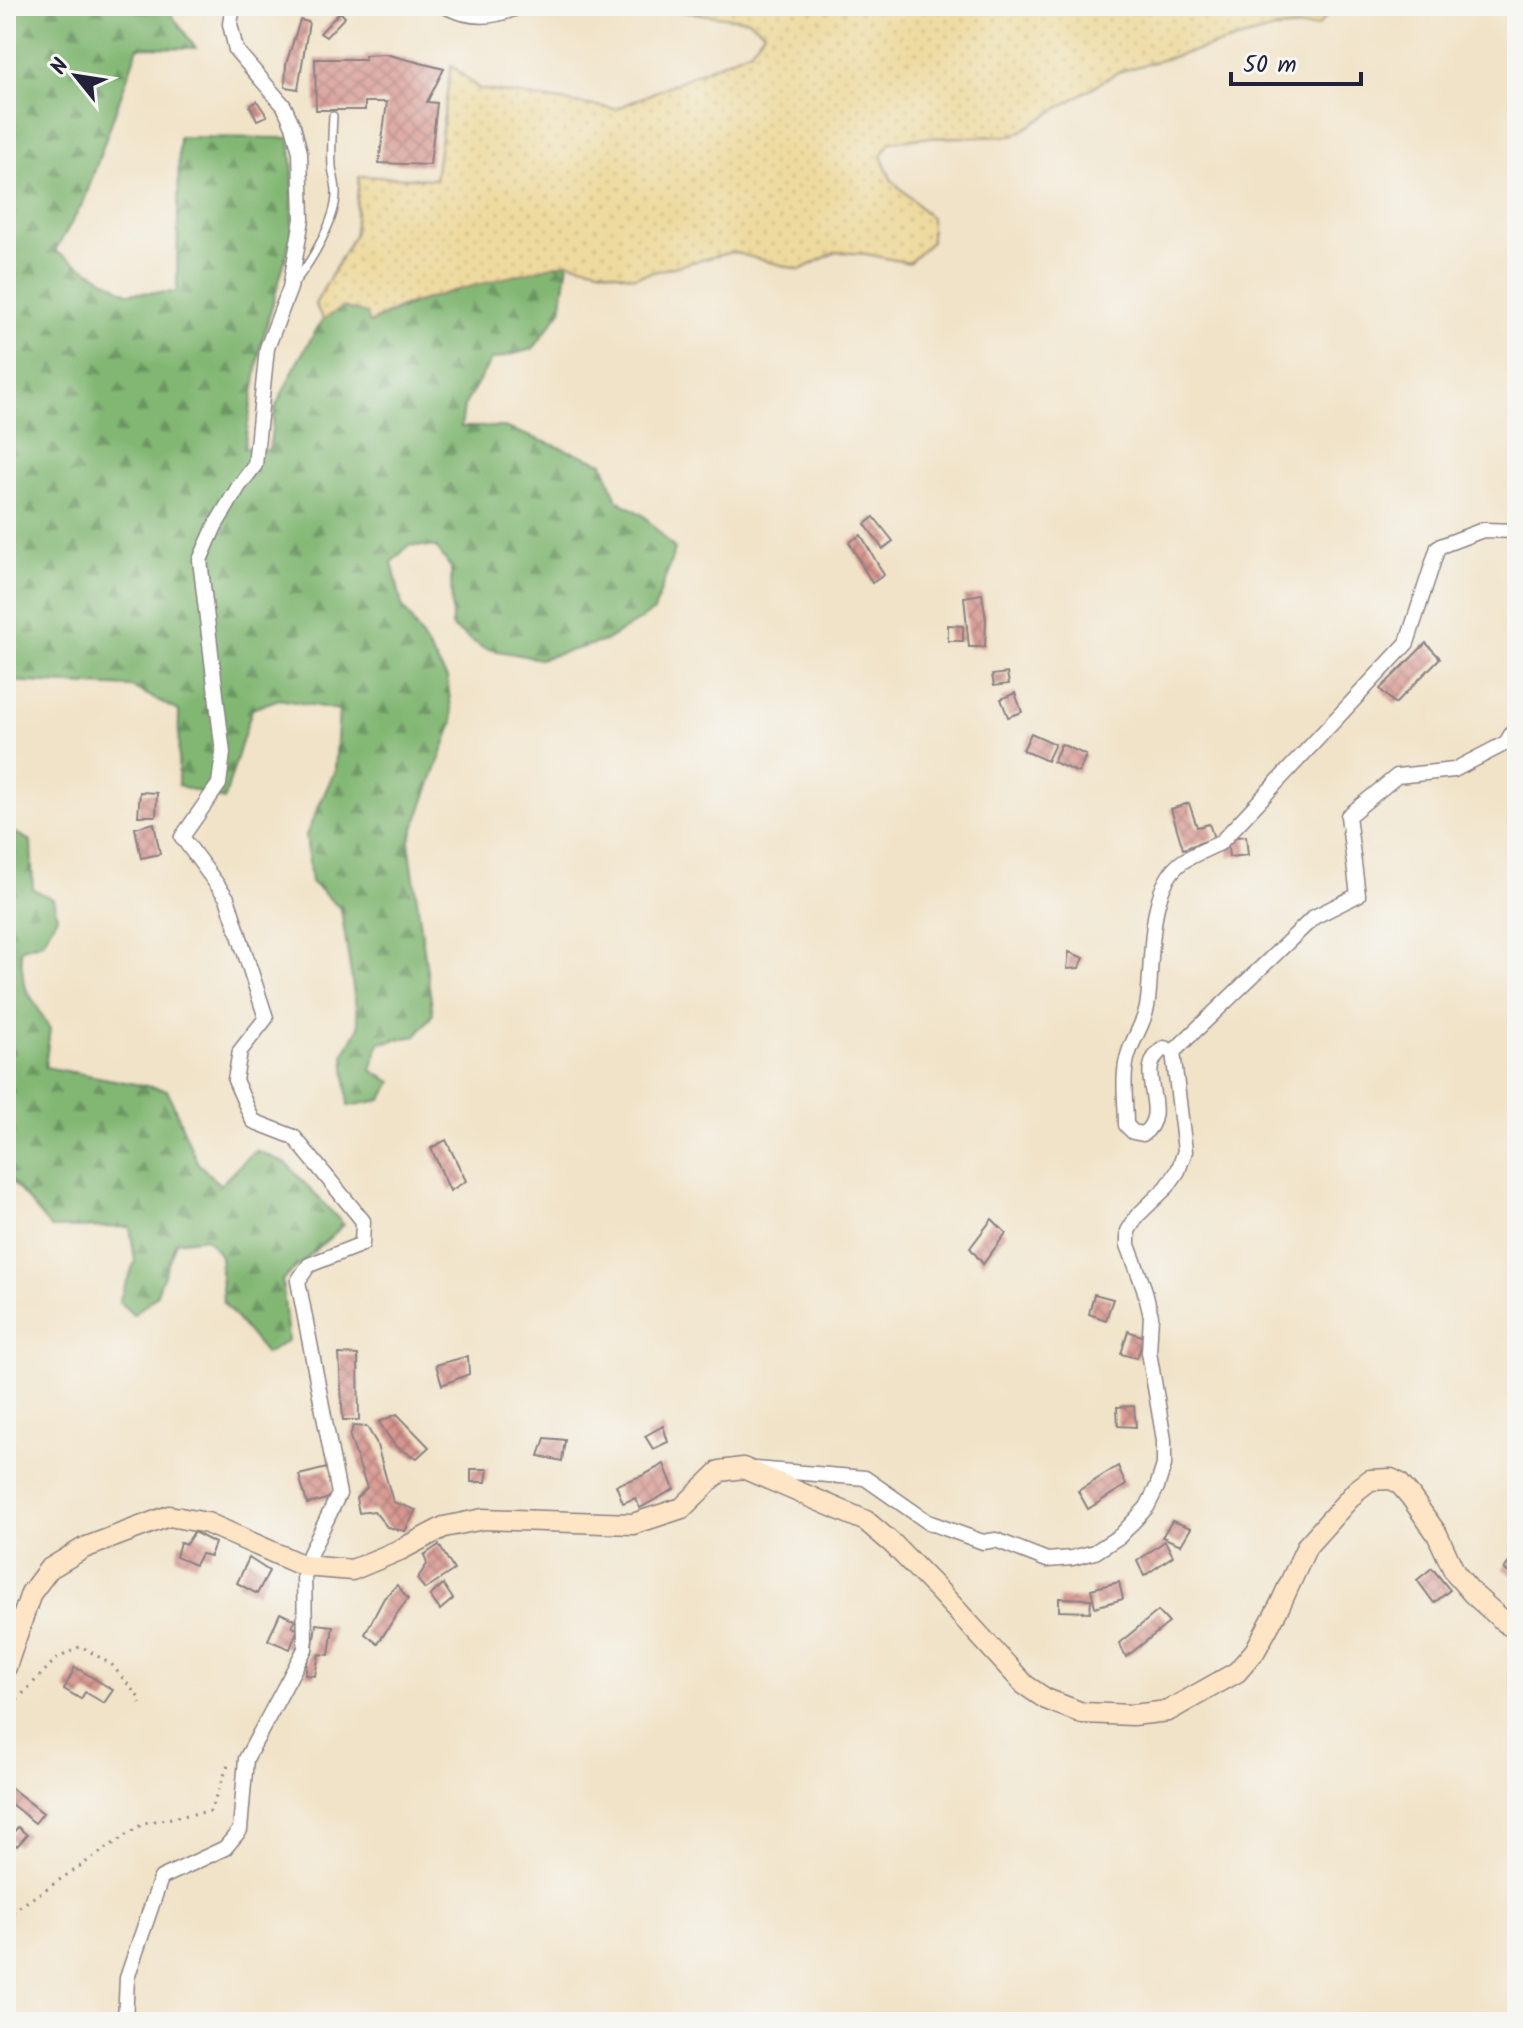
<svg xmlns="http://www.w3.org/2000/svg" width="1523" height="2028" font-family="Kalam,sans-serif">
<defs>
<pattern id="forest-firs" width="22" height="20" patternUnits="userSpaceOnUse" patternTransform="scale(2)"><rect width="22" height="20" fill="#82b773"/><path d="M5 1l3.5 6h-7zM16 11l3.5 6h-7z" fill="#6a9460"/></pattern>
<pattern id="sand-dots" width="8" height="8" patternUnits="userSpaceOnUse" patternTransform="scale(2)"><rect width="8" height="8" fill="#eeda9e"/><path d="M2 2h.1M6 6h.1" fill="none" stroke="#ccbb89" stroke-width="1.8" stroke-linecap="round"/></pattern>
<pattern id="building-cross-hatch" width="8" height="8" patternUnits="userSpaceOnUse" patternTransform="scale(2)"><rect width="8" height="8" fill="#d8968f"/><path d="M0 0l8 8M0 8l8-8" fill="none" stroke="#af7a76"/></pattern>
</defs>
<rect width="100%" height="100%" fill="#f6f6f2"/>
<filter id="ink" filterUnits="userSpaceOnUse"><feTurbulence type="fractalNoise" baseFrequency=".0125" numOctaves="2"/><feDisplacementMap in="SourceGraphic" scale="16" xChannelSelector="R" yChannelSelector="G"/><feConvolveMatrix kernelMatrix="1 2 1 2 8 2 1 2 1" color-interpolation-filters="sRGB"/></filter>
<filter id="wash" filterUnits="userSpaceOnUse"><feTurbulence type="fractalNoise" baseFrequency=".006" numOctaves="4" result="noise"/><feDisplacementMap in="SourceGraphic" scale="32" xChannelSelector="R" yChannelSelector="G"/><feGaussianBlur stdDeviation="1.8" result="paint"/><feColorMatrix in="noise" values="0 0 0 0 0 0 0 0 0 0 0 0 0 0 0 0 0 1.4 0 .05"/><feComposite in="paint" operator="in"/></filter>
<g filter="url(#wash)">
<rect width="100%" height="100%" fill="#f1e3c8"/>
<!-- forest -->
<g fill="url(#forest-firs)" stroke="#526c57" stroke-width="2">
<path d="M6,6H165L196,48L138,47L84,201L55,251L128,293L177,292L179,137L290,138L293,173L292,235L261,345L244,448L269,450L275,408L299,359L323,319L344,307L367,314L370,323C431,291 501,279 568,262L561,310L533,349L491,360L464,406L461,427H504L603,463L617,500L643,515L675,549L654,611L605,641L540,659L483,648L452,627L451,568L436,547L409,545L392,562L402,605L447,678L453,723L409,842L433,1014L416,1036L379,1043L371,1070L392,1082L381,1100L348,1106L344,1054L359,1027L341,909L311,882L306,835L335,770L339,710L279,699L252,709L224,800L178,785L179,711L132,687L6,681Z"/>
<polygon points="6,828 31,841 33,889 53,899 57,916 43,942 20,949 24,985 50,1029 45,1067 167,1090 197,1162 220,1185 255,1150 286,1163 344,1225 282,1280 288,1340 266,1354 223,1302 220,1256 207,1238 176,1242 156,1296 133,1315 119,1301 135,1261 130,1227 51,1228 6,1174"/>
</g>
<!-- sand -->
<polygon fill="url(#sand-dots)" stroke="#887e6c" stroke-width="2" points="660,6 1335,6 1318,26 1274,29 1118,72 1013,136 921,138 890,142 881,156 891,179 931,218 931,242 909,263 866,254 836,252 800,270 732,252 634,277 568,262 449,292 400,307 369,323 367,314 344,307 323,319 315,304 354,235 359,176 435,179 451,65 479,89 616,109 751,50 764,32 749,20 668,10"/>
<g id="blocks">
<!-- building -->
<g fill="url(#building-cross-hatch)">
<polygon points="340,12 345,17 326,37 320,33"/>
<polygon points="300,20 309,22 298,89 285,87 286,64"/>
<polygon points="385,54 444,69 427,102 437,103 430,165 379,163 387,102 365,102 365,110 316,110 315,59 365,59 365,55"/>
<polygon points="257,101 267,116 257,120 250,106"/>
<polygon points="874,517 893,541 883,549 865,524"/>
<polygon points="861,535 884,575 872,583 849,542"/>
<polygon points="982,594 986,619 985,647 969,647 964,597"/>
<polygon points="948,625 963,626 963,641 948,641"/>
<polygon points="1426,643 1440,658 1395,704 1380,689"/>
<polygon points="1007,673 1009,684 994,686 992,675"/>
<polygon points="1015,693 1022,712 1008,717 1001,699"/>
<polygon points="1031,733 1055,744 1047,761 1023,750"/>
<polygon points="1061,744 1086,755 1079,773 1053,762"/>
<polygon points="140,792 157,793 156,816 138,816"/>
<polygon points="1189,803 1197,827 1209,824 1214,838 1183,849 1171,809"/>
<polygon points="154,823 160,854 141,858 135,828"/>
<polygon points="1246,836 1248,855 1229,857 1227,838"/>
<polygon points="1069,952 1084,958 1079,968 1067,969"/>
<polygon points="446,1140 466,1181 450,1191 431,1148"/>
<polygon points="992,1219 1006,1233 983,1264 970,1248"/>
<polygon points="1094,1294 1113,1299 1106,1320 1089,1314"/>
<polygon points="1128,1331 1144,1337 1137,1358 1121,1354"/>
<polygon points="339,1354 358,1355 359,1420 343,1420"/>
<polygon points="468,1356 469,1374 442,1385 436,1365"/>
<polygon points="1134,1406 1136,1427 1118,1426 1117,1407"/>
<polygon points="397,1414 429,1447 417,1458 396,1447 379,1422"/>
<polygon points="353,1426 367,1427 376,1442 393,1502 416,1510 405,1531 387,1527 374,1511 359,1513 356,1498 367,1488 350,1437"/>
<polygon points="663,1426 668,1442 653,1449 645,1436"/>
<polygon points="545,1438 565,1440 562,1461 539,1456"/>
<polygon points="664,1464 674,1489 640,1508 635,1498 623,1503 616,1485 644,1475"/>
<polygon points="1118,1466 1126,1485 1088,1509 1078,1491"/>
<polygon points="327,1468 334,1497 307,1504 299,1475"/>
<polygon points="471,1469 488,1469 486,1482 471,1482"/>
<polygon points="1172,1521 1191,1528 1181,1545 1162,1537"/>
<polygon points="194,1532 215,1543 210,1556 201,1554 195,1565 176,1557 180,1542 186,1544"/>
<polygon points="1165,1541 1173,1556 1144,1576 1137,1561"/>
<polygon points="439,1545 454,1570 425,1589 417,1579 427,1564 424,1555"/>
<polygon points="1517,1552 1517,1579 1504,1569"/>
<polygon points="249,1558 269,1571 257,1594 237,1583"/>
<polygon points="1432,1568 1450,1590 1434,1603 1417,1580"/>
<polygon points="1119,1582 1123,1599 1095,1607 1091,1589"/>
<polygon points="443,1584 453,1599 440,1610 430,1596"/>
<polygon points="397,1585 408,1599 398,1612 378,1644 365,1634 384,1598"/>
<polygon points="1059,1598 1091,1599 1090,1612 1059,1611"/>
<polygon points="1158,1611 1169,1623 1126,1657 1119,1643"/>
<polygon points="280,1613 295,1620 292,1627 298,1629 290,1649 268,1640"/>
<polygon points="316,1624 333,1626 329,1655 319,1654 315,1676 305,1675 309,1652 312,1653"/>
<polygon points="75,1667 113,1690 104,1703 85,1692 81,1699 64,1689"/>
<polygon points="10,1787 43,1813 35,1823 6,1800 6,1791"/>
<polygon points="18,1827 27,1835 17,1846 8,1838"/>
</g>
</g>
</g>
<g filter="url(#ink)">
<use href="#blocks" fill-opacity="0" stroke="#8a8282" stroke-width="2"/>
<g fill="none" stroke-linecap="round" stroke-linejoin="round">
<defs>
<path id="lane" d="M294,283C311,262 337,219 336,192C336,183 333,175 332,167C331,150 332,133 333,116"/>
<g id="street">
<path d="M444,6C473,20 493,18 522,6"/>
<polyline points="1173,1052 1314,917 1358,895 1348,816 1397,776 1454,770 1506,743 1517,725"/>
<path d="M755,1469L865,1478L928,1522L983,1542L996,1540L1047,1560L1072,1558L1095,1552L1120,1536L1147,1507L1157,1487L1164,1465V1440L1149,1352L1151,1316L1144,1288L1128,1245V1231L1137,1216L1167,1187L1178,1171L1185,1151L1173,1052L1164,1048C1130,1071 1174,1111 1143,1134L1133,1132L1126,1125C1126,1102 1121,1075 1129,1052C1134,1037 1144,1023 1147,1007C1154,967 1145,889 1182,862C1193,854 1208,849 1220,843L1407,643L1438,547L1483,530L1517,531"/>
<polyline points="125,2022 127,1978 161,1878 225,1848 240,1830 246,1759 305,1649 304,1566 339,1494 298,1281 309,1265 362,1244 363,1221 294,1137 253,1121 235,1080 240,1051 266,1018 227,898 182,837 219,784 223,753 200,560 215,526 239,486 255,465 267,348 290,288 302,219 300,152 293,126 284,106 236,50 230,24 233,6"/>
</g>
<polyline id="secondary" points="6,1667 31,1593 49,1569 84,1548 169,1516 207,1523 304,1566 352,1570 400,1550 444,1527 483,1519 633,1524 682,1508 720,1471 743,1468 866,1521 893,1544 940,1592 1025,1685 1046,1699 1082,1713 1133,1715 1168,1711 1237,1672 1255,1651 1280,1605 1307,1546 1357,1490 1370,1480 1391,1479 1399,1483 1410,1496 1437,1534 1455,1573 1473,1594 1507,1624 1517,1629"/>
</defs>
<!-- lane casing -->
<use href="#lane" stroke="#8a8282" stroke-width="10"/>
<!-- street casing -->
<use href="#street" stroke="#8a8282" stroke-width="17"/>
<!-- secondary casing -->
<use href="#secondary" stroke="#8a8282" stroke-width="23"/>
<!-- path -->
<g stroke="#8a8282" stroke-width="3" stroke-dasharray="2 6" stroke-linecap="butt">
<polyline points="6,1711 55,1660 81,1646 112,1665 139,1698 140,1704"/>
<polyline points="6,1916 144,1823 210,1811 229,1763"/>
</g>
<!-- lane -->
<use href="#lane" stroke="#fff" stroke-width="7"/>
<!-- street -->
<use href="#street" stroke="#fff" stroke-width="14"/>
<!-- secondary -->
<use href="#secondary" stroke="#fde5c5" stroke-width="20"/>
</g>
</g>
<!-- margin -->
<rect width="1523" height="2028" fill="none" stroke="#f6f6f2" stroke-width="32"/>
<!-- north arrow -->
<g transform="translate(76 76) rotate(300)" stroke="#f6f6f2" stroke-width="6" paint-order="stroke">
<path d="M0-6L14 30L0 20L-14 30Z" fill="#22223b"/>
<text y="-12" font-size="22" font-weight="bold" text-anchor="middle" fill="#22223b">N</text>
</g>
<!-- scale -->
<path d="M1231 72v12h130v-12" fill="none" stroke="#22223b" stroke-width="4"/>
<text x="1243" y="72" font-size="24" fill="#22223b" stroke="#f6f6f2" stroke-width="6" paint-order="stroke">50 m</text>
</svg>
